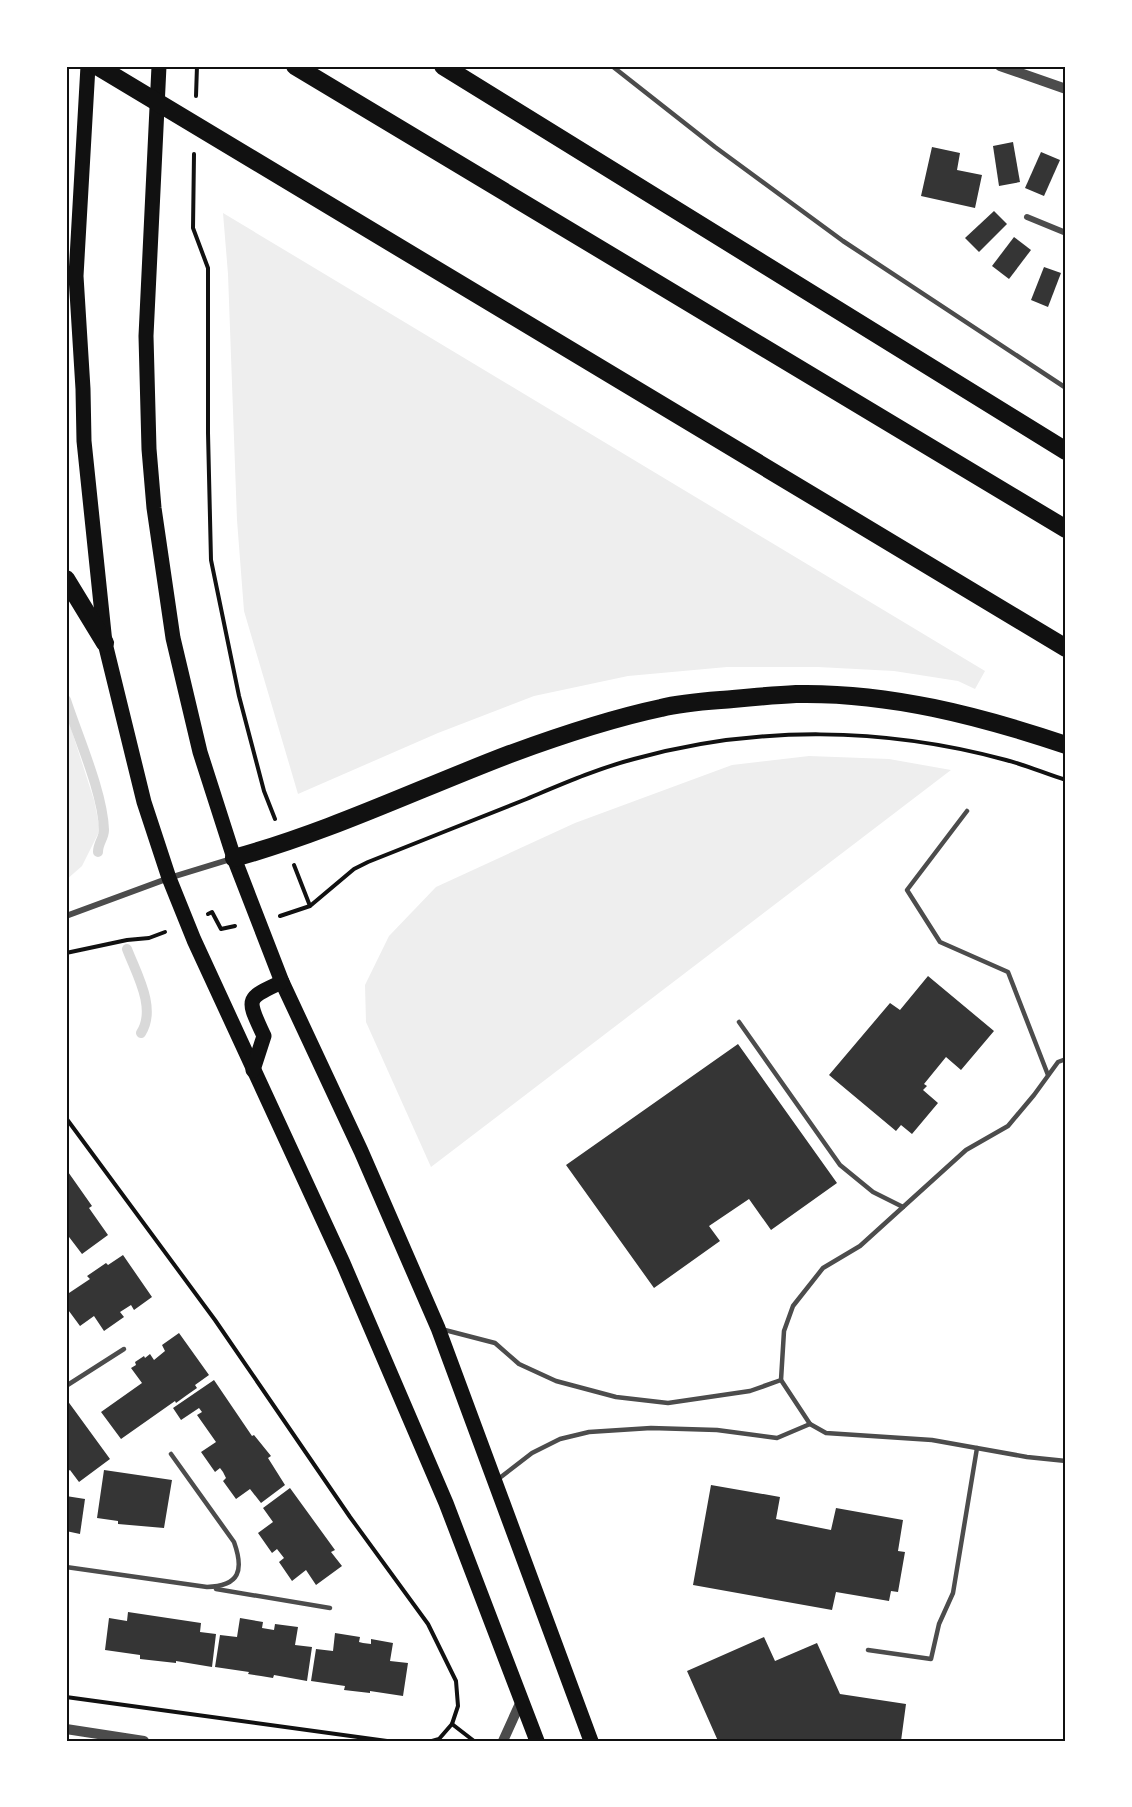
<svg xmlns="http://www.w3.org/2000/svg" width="1132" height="1807" font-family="Inter,sans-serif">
<rect width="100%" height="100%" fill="#fff"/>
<!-- green -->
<g fill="#eee">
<polygon points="223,213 985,671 975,689 958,681 894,671 818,667 727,667 628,676 534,696 438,733 298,794 244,611 237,520 228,274"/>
<polygon points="66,713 94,800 100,830 82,866 66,880"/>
<polygon points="809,756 889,759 951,770 431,1167 366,1022 365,985 389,936 436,887 575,823 732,765"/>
</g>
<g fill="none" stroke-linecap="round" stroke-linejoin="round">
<!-- stream -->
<g stroke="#d9d9d9" stroke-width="10">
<path d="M66,700C78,737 103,793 104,830C104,838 98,843 98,852"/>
<path d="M127,949C136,973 157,1008 141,1033"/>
</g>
</g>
<!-- building -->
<g fill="#353535">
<polygon points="1013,142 1020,182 999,186 993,146"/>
<polygon points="932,147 960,153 957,170 982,175 975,208 921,196"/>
<polygon points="1041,152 1060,160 1044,196 1025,188"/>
<polygon points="994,211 1007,224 979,252 965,238"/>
<polygon points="1014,237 1031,250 1009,279 992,266"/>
<polygon points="1044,267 1061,273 1048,307 1031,300"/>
<polygon points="928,976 994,1031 961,1070 946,1057 924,1084 927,1086 923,1090 938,1103 912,1134 901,1125 896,1131 829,1075 890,1003 900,1010"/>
<polygon points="738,1044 837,1183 771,1230 749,1199 709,1226 720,1241 654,1288 566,1165"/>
<polygon points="66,1169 92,1206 89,1208 108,1235 82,1254 66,1233"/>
<polygon points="123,1255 152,1297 134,1310 131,1305 120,1312 124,1317 104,1331 94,1316 80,1326 66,1307 66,1295 90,1279 87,1276 106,1263 108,1265"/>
<polygon points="179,1333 209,1375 195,1385 197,1388 187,1395 176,1403 175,1401 121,1439 101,1412 142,1383 131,1368 136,1365 135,1362 144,1356 145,1358 150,1354 154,1360 165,1351 162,1345"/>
<polygon points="214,1380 252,1436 254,1435 271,1456 268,1458 285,1485 261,1503 250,1489 236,1499 223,1481 226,1478 223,1472 220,1468 215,1472 201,1452 216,1442 197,1415 202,1412 199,1408 181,1420 173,1408"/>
<polygon points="67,1400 110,1459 79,1482 70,1470 66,1472"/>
<polygon points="104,1470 172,1480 164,1528 118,1524 118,1521 97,1518"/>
<polygon points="711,1485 780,1497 776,1519 831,1530 836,1508 903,1520 898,1551 905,1552 898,1592 891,1591 889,1601 836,1592 832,1610 693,1585"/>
<polygon points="290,1488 335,1550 331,1552 342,1566 316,1585 306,1570 292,1581 279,1562 284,1558 277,1549 272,1553 258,1533 273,1522 263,1508"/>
<polygon points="66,1496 85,1499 80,1534 66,1531"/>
<polygon points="128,1612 201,1623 200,1632 216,1634 212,1667 176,1661 176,1663 140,1659 140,1655 105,1650 109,1618 127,1621"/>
<polygon points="240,1618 263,1622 262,1628 274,1630 275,1624 298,1627 295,1645 312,1647 307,1681 274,1675 273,1678 261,1676 248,1674 249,1672 215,1667 220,1635 237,1637"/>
<polygon points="335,1633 360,1637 359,1642 363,1643 371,1644 371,1639 393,1643 390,1661 408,1663 403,1696 370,1691 370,1693 344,1690 345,1686 311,1681 316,1649 333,1651"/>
<polygon points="764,1637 775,1661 817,1643 840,1694 906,1704 901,1741 718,1741 687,1671"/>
</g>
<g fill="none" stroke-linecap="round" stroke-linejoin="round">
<!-- path -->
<g stroke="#111" stroke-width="4">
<polyline points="196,96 197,66"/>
<polyline points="194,154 193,228 208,268 208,433 211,560 239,696 264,791 275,819"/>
<polyline points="294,865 310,906"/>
<polyline points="208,914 212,912 221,929 235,926"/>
<path d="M280,916L310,906L354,869L368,862C420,841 472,821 524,800C560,785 596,769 634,759C755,725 885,727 1006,760C1026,765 1046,774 1066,780"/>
<polyline points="66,953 127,940 149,938 165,932"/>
<polyline points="66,1118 215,1320 350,1517 428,1624 456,1681 458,1706 452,1724 439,1739 432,1741"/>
<polyline points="66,1697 387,1741"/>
<polyline points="452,1724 474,1741"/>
</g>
<!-- service -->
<g stroke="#4c4c4c" stroke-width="4.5">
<polyline points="612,66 715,147 843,241 1066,388"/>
<polyline points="967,811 907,890 940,942 1008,972 1048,1075"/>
<polyline points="739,1022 840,1165 873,1192 903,1207"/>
<polyline points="1066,1059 1058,1062 1034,1095 1008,1126 966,1150 860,1246 823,1268 793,1306 784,1331 781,1380 810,1424 826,1433 932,1440 1027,1457 1066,1461"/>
<polyline points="441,1329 495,1343 519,1364 556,1381 616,1397 668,1403 750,1391 781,1380"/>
<polyline points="66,1386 124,1349"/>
<polyline points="497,1480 532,1453 560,1439 589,1432 651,1428 717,1430 777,1438 810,1424"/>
<path d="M66,1567L207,1587C240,1586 244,1570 234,1542L171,1454"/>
<polyline points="216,1589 330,1608"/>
<polyline points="868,1650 931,1659 939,1624 953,1593 977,1448"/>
</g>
<!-- minor -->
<g stroke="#4c4c4c" stroke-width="6">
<polyline points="1027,217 1066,233"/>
<polyline points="66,916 169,878 231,859"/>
</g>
<!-- tertiary -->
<g stroke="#4c4c4c" stroke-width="10">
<polyline points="1000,66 1066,89"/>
<polyline points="66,1729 144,1741"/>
<polyline points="503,1741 522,1699"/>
</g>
<!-- primary -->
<g stroke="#111" stroke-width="15">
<polyline points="88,66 76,276 83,389 84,441 105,643 144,802 169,878 194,940 343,1263 446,1503 537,1741"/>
<polyline points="159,66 146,336 149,449 154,508 173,638 200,752 234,858 282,982 361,1151 438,1328 591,1741"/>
<path d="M253,1070L264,1036C247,999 244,999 282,982"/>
</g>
<!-- motorway -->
<g stroke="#111" stroke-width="18">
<polyline points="97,66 1066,648"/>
<polyline points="295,66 1066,529"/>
<polyline points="443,66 1066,451"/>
<polyline points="66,579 105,643"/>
<path d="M234,858C329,832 418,789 510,754C559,736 609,719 661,708C684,702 709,701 733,699C754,697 775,695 796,694C888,692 980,716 1066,745"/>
</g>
</g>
<!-- border -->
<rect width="1132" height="1807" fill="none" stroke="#ffffff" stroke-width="135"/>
<rect x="68" y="68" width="996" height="1672" fill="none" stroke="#111" stroke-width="2"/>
</svg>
